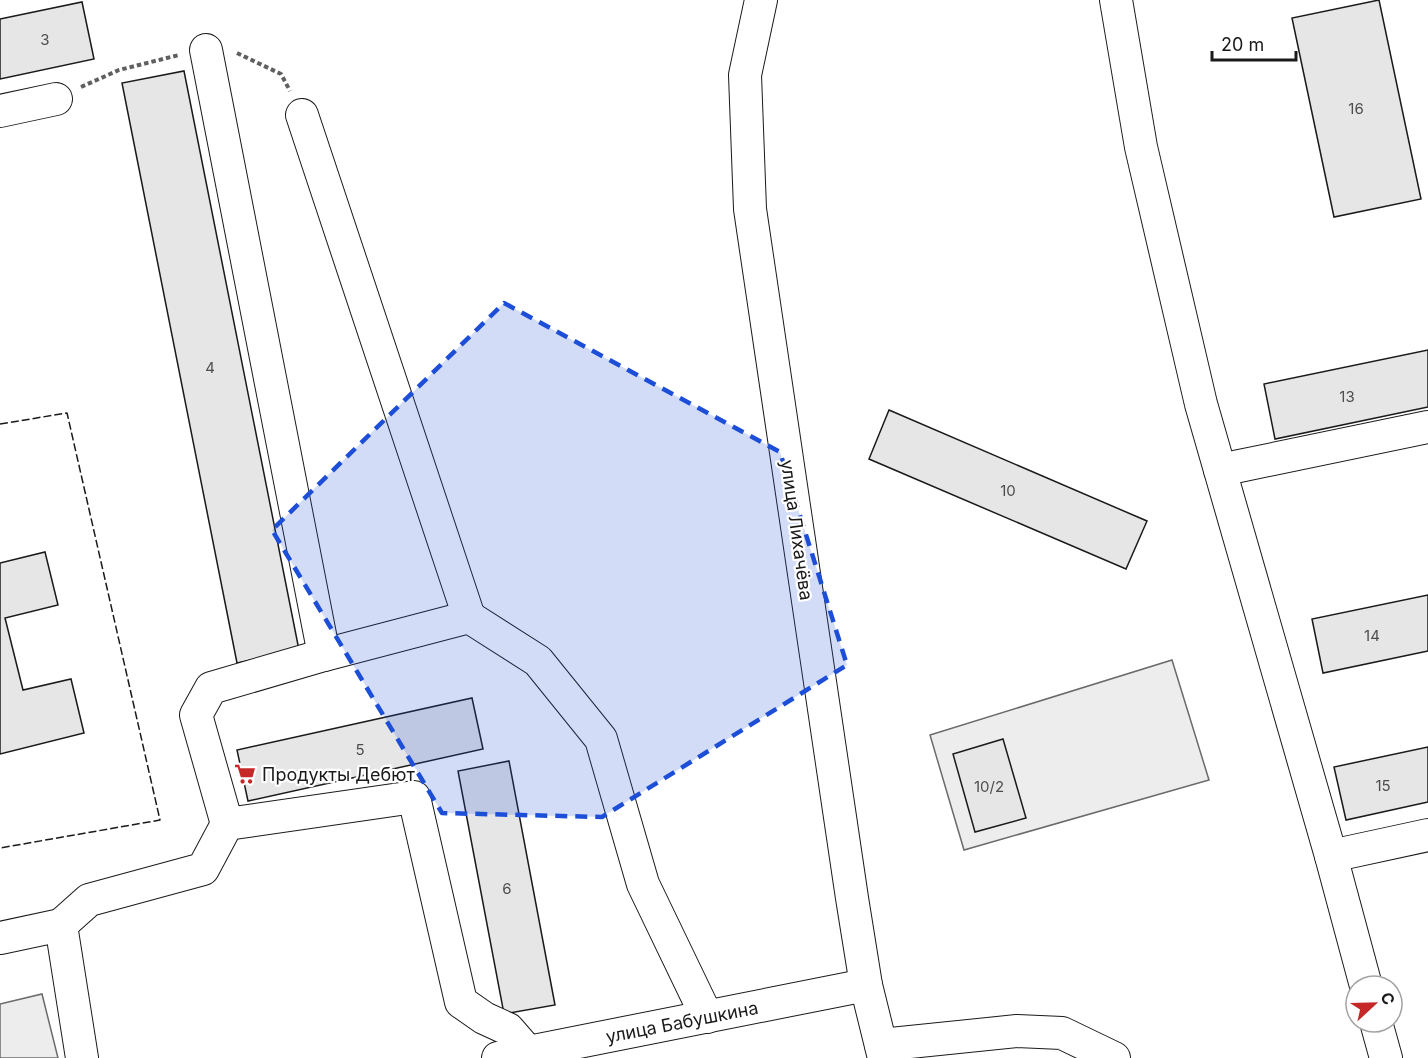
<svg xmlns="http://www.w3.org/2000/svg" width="1428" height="1058" font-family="Inter,sans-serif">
<rect width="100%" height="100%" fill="#fff"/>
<!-- parking -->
<g fill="#ededed" stroke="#6a6a6a" stroke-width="1.5">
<polygon points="1172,660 1209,780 964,850 930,735"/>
<polygon points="42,994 58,1058 0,1058 0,1004"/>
</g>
<!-- building -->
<g fill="#e6e6e6" stroke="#1a1a1a" stroke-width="1.5">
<polygon points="1379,0 1421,199 1334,217 1292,18"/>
<polygon points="82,2 94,59 0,79 0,19"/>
<polygon points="184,71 299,650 237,663 122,83"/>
<polygon points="1428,350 1428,407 1275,439 1264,384"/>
<polygon points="889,410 1147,521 1126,569 869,459"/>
<polygon points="45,552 58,605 5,618 23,690 71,679 84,733 0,754 0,563"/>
<polygon points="1428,595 1428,651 1323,673 1312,619"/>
<polygon points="472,698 483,749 248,801 237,750"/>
<polygon points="1003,739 1026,818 975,832 953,754"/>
<polygon points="1428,747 1428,802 1346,820 1334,767"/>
<polygon points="509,761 555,1005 504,1014 458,771"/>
</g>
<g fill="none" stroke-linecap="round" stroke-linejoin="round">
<defs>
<g id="minor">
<polyline points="761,0 745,75 750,209 852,898 866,985 884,1058"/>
<polyline points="1116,0 1141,147 1201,404 1331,856 1366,986"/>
<polyline points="206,50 324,655"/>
<polyline points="0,111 56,99"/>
<polyline points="302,115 469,617"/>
<polyline points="1220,470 1428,427"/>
<polyline points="1331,856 1428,835"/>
<polyline points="0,938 61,925"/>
<polyline points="1376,1022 1386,1058"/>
<polyline points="881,1045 1017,1031 1062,1033 1114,1058"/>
<polyline points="528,1052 508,1029 484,1018 461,1002 414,797 227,824 196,715 211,688 324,655 469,617 538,661 601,739 643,884 707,1017"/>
<polyline points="82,1058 61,925 89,900 203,869 227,824"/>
<polyline points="498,1058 866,985"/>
</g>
</defs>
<!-- minor casing -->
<use href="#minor" stroke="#1a1a1a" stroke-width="34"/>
<!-- path -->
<g stroke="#5f5f5f" stroke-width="4" stroke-dasharray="4.5 3" stroke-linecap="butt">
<polyline points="237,53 281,74 290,91"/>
<polyline points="81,87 119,70 179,55"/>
</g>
<!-- minor -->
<use href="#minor" stroke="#fff" stroke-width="32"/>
<!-- fence -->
<polyline stroke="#1a1a1a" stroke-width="1.5" stroke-dasharray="8 3" stroke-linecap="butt" points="0,424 67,413 160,820 0,848"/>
</g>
<!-- marked area -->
<path fill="#1d4ed8" fill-opacity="0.2" stroke="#1d4ed8" stroke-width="4.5" stroke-dasharray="12 8" stroke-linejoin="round" d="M504,303L780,452L847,665L602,817L442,813L272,530Z"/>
<!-- icons -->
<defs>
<symbol id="supermarket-bare" viewBox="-9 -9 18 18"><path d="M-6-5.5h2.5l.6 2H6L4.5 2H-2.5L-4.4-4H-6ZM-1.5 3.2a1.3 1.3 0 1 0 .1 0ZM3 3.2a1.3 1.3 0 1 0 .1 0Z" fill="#c62828" stroke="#fff" stroke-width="2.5" paint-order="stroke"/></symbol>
</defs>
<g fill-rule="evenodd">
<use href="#supermarket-bare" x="230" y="759" width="30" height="30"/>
</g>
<g text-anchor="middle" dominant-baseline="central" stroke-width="4.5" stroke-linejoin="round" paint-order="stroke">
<!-- number labels -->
<g font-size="15" fill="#4d4d4d">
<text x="45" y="39">3</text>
<text x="1356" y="108">16</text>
<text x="210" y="367">4</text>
<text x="1347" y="396">13</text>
<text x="1008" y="490">10</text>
<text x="1372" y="635">14</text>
<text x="360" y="749">5</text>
<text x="1383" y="785">15</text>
<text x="989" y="786">10/2</text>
<text x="507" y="888">6</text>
</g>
<!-- street labels -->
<g font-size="18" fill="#1a1a1a" stroke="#fff">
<text transform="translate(797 530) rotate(82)">улица Лихачёва</text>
<text transform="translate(682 1022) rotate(-11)">улица Бабушкина</text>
</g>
<!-- poi labels -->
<g font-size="18" fill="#1a1a1a" stroke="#fff" text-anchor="start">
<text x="262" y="774">Продукты Дебют</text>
</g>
</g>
<!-- north arrow -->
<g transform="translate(1374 1004) rotate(68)"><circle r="28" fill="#ffffff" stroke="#a3a3a3" stroke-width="1.5"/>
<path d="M0-4.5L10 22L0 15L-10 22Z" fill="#c62828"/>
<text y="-9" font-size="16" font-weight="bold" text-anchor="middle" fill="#1a1a1a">С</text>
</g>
<!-- scale -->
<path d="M1212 51v9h84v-9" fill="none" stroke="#1a1a1a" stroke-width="3"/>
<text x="1221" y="51" font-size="18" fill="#1a1a1a" stroke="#ffffff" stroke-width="4.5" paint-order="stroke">20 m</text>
</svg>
